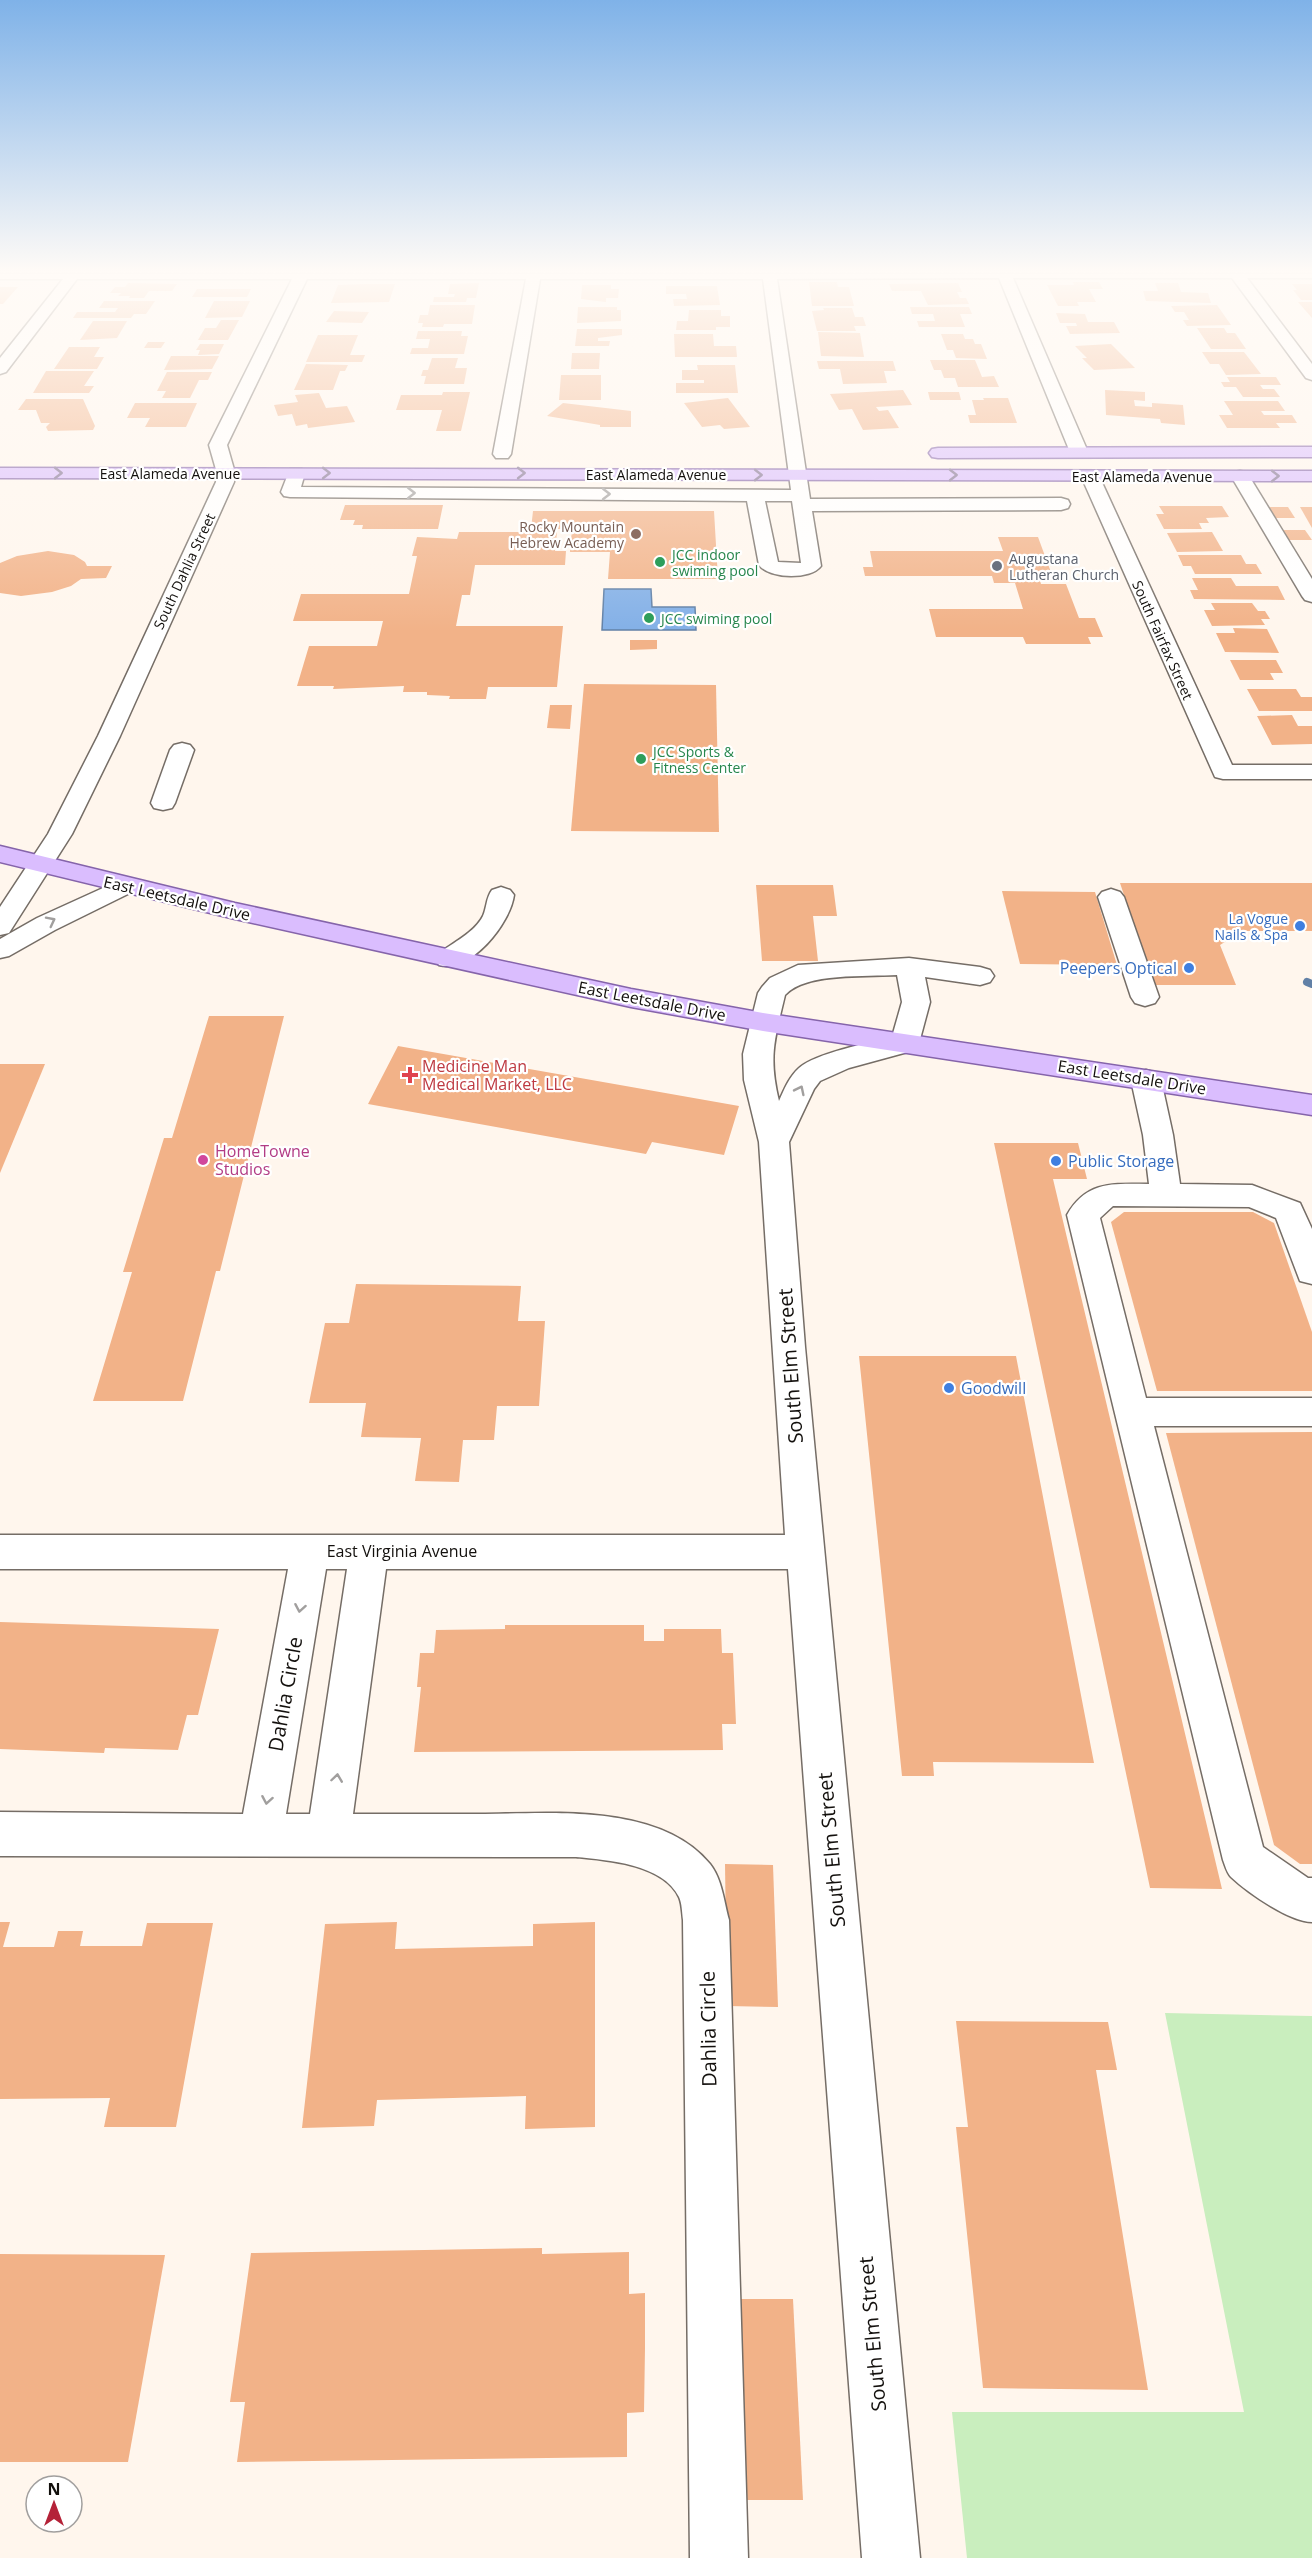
<svg xmlns="http://www.w3.org/2000/svg" width="1312" height="2558" font-family="'Open Sans',sans-serif">
<rect width="100%" height="100%" fill="#fff6ed"/>
<!-- green -->
<polygon fill="#c9eebe" points="1165,2013 1312,2016 1312,2558 967,2558 952,2412 1244,2412"/>
<!-- water -->
<polygon fill="#83b0e7" stroke="#6180a6" stroke-width="1.5" points="604,589 651,589 652,607 695,607 696,630 602,630"/>
<g fill="none" stroke-linecap="round" stroke-linejoin="round">
<!-- stream -->
<polyline stroke="#6180a6" stroke-width="8" points="1307,982 1312,984"/>
</g>
<!-- building -->
<g fill="#f2b288">
<polygon points="809,282 837,282 838,287 849,287 854,306 812,306"/>
<polygon points="1073,282 1099,282 1103,289 1089,289 1096,302 1077,302 1079,306 1058,306 1047,285 1074,285"/>
<polygon points="128,283 177,284 172,291 149,291 144,298 129,298 130,296 118,296 121,293 110,293 115,287 125,287"/>
<polygon points="479,283 476,298 467,298 466,302 433,302 434,297 454,297 455,294 448,294 450,284"/>
<polygon points="958,283 962,292 957,292 960,298 966,298 969,304 928,305 921,291 892,291 889,284"/>
<polygon points="1155,283 1178,283 1181,292 1208,293 1211,303 1146,301 1143,291 1158,291"/>
<polygon points="365,284 395,284 389,302 331,303 338,285"/>
<polygon points="1292,284 1312,284 1312,300 1301,300 1293,290 1297,290"/>
<polygon points="582,285 611,285 611,289 619,289 618,298 606,298 606,302 581,299"/>
<polygon points="666,286 717,286 720,305 674,306 673,299 687,299 686,294 666,294"/>
<polygon points="0,287 18,287 3,304 0,304"/>
<polygon points="197,289 251,289 247,297 192,297"/>
<polygon points="104,301 155,301 146,314 134,314 131,318 73,318 77,312 115,312 118,308 99,308"/>
<polygon points="214,301 250,301 242,317 205,318"/>
<polygon points="1298,302 1312,302 1312,318"/>
<polygon points="430,305 475,305 472,324 444,324 443,327 422,327 423,323 418,323 420,315 428,315"/>
<polygon points="1217,305 1231,325 1187,326 1183,320 1189,320 1184,312 1175,312 1171,306"/>
<polygon points="578,307 617,307 617,310 621,310 621,321 577,323"/>
<polygon points="910,307 969,307 972,314 960,314 965,327 919,327 917,321 935,321 933,314 912,314"/>
<polygon points="823,308 852,308 855,317 863,317 866,326 854,326 856,331 817,331 812,311 824,310"/>
<polygon points="689,310 721,310 721,316 730,316 730,327 716,327 716,330 676,330 677,321 688,321"/>
<polygon points="334,311 369,312 362,323 326,322"/>
<polygon points="1056,313 1085,314 1088,322 1114,322 1120,333 1070,334 1066,326 1077,326 1076,323 1060,323"/>
<polygon points="221,320 239,320 228,340 198,340 205,328 216,328"/>
<polygon points="93,321 127,321 117,338 80,340"/>
<polygon points="1197,328 1224,328 1227,333 1235,333 1246,349 1211,349"/>
<polygon points="577,329 622,329 622,335 598,338 598,341 610,341 609,346 575,346"/>
<polygon points="418,331 462,331 461,336 468,336 464,354 410,354 412,348 428,348 430,339 416,339"/>
<polygon points="818,332 860,333 864,357 821,356"/>
<polygon points="674,334 713,334 714,346 736,346 737,357 675,357"/>
<polygon points="941,334 963,334 965,339 973,339 975,344 981,344 987,359 956,358 953,350 947,350"/>
<polygon points="318,335 358,335 350,355 365,355 362,362 306,362"/>
<polygon points="148,342 165,342 161,348 144,348"/>
<polygon points="200,344 224,344 219,354 198,355 200,350 196,350"/>
<polygon points="1111,344 1135,368 1094,370 1082,358 1087,358 1075,346"/>
<polygon points="69,347 100,347 94,357 104,357 97,369 54,369"/>
<polygon points="1202,352 1244,352 1261,374 1226,375 1219,364 1210,364"/>
<polygon points="572,353 600,353 599,369 571,369"/>
<polygon points="171,356 219,356 212,369 164,370"/>
<polygon points="432,358 458,358 455,368 467,368 464,384 424,384 426,376 421,376 423,370 428,370"/>
<polygon points="930,360 975,360 982,377 994,376 999,387 958,387 955,378 944,378 941,370 934,370"/>
<polygon points="817,361 893,361 896,371 884,371 887,383 843,384 840,369 819,369"/>
<polygon points="306,364 348,365 345,371 340,371 333,390 294,390"/>
<polygon points="697,365 735,365 738,393 676,393 676,383 704,383 704,380 682,380 682,370 698,370"/>
<polygon points="46,371 94,371 84,386 94,386 89,393 33,393"/>
<polygon points="167,372 212,372 208,380 199,380 190,398 162,398 166,391 157,391"/>
<polygon points="561,375 601,375 601,400 559,400"/>
<polygon points="1227,377 1276,377 1281,385 1260,385 1263,389 1274,389 1280,397 1243,397 1236,387 1224,387 1221,382 1230,382"/>
<polygon points="903,390 912,405 876,407 879,411 888,410 899,428 863,430 852,409 839,410 830,394"/>
<polygon points="1105,390 1145,392 1145,401 1134,400 1135,406 1152,407 1152,403 1183,405 1185,425 1161,423 1160,419 1106,415"/>
<polygon points="443,392 470,392 461,431 436,431 442,410 396,410 401,395 442,395"/>
<polygon points="928,392 959,392 961,400 930,400"/>
<polygon points="319,393 326,408 347,406 355,422 308,428 307,424 296,426 292,414 278,416 274,405 298,402 295,395"/>
<polygon points="728,398 750,427 724,429 720,425 702,427 684,403"/>
<polygon points="983,398 1008,398 1017,423 970,423 968,415 976,415 972,400 984,400"/>
<polygon points="26,399 83,399 95,426 93,430 48,431 46,427 50,423 41,423 36,410 18,410"/>
<polygon points="1224,401 1278,401 1285,411 1261,411 1264,415 1292,415 1297,423 1276,423 1280,428 1227,428 1219,415 1233,415"/>
<polygon points="135,403 197,403 186,427 145,427 150,418 127,418"/>
<polygon points="563,403 631,411 631,427 600,427 600,425 547,416"/>
<polygon points="345,505 443,505 438,529 362,529 363,525 353,525 355,520 340,520"/>
<polygon points="1159,506 1222,506 1229,517 1206,518 1209,523 1199,523 1202,529 1164,529 1156,514 1164,514"/>
<polygon points="1264,507 1288,507 1295,518 1271,518"/>
<polygon points="1300,507 1312,507 1312,528"/>
<polygon points="533,511 714,511 718,579 608,579 610,552 570,552 572,529 531,529"/>
<polygon points="1281,530 1305,530 1312,540 1288,540"/>
<polygon points="459,532 557,532 555,551 566,551 565,565 475,565 470,595 462,595 456,626 563,626 557,687 488,687 486,699 449,699 450,696 427,695 427,692 403,692 404,686 333,689 334,686 297,686 309,646 377,646 383,621 293,621 301,594 409,594 417,556 412,556 417,537 457,539"/>
<polygon points="1212,532 1223,551 1177,552 1167,533"/>
<polygon points="998,537 1038,537 1052,575 1038,574 1041,584 1066,584 1079,618 1095,618 1103,637 1088,637 1091,644 1026,644 1023,637 936,637 929,609 1023,609 1015,583 994,583 992,576 865,576 863,567 873,567 870,551 1003,551"/>
<polygon points="48,551 74,555 85,562 87,566 112,566 106,578 81,579 71,586 52,592 21,596 0,593 0,563 17,556"/>
<polygon points="1178,555 1241,555 1246,564 1256,564 1262,574 1195,574 1191,566 1183,566"/>
<polygon points="1192,578 1231,578 1236,586 1278,586 1285,600 1194,599 1190,590 1198,590"/>
<polygon points="1211,603 1252,603 1258,611 1265,611 1270,619 1261,619 1265,625 1212,626 1204,610 1215,610"/>
<polygon points="1233,628 1267,629 1279,653 1225,652 1216,633 1235,633"/>
<polygon points="630,640 657,640 657,649 630,650"/>
<polygon points="1230,660 1276,660 1283,673 1270,673 1274,680 1240,680"/>
<polygon points="584,684 716,685 719,832 571,831"/>
<polygon points="1247,689 1296,689 1301,697 1312,697 1312,711 1259,711"/>
<polygon points="550,705 572,705 570,729 547,728"/>
<polygon points="1292,715 1298,726 1312,726 1312,744 1272,745 1257,716"/>
<polygon points="1120,883 1312,883 1312,931 1242,931 1220,945 1236,985 1154,985"/>
<polygon points="756,885 833,885 837,916 813,916 818,961 762,961"/>
<polygon points="1002,891 1095,892 1117,965 1020,964"/>
<polygon points="209,1016 284,1016 220,1271 216,1271 183,1401 93,1401 132,1272 123,1272 164,1138 172,1138"/>
<polygon points="398,1046 739,1106 724,1155 652,1142 646,1154 368,1104"/>
<polygon points="0,1064 45,1064 0,1173"/>
<polygon points="994,1143 1078,1143 1087,1179 1053,1179 1222,1889 1150,1888"/>
<polygon points="1124,1212 1253,1212 1274,1223 1312,1332 1312,1391 1157,1391 1111,1222"/>
<polygon points="356,1284 521,1286 518,1321 545,1321 539,1406 497,1406 494,1440 463,1440 459,1482 415,1481 421,1438 361,1437 366,1403 309,1403 325,1323 349,1323"/>
<polygon points="859,1356 1016,1356 1094,1763 933,1762 934,1776 902,1776"/>
<polygon points="1312,1432 1312,1864 1300,1864 1274,1845 1166,1433"/>
<polygon points="0,1622 219,1629 198,1715 187,1715 178,1750 105,1748 104,1753 0,1749"/>
<polygon points="505,1625 644,1625 644,1641 664,1641 664,1629 721,1629 722,1653 733,1653 736,1724 722,1724 723,1750 414,1752 421,1687 417,1687 420,1653 434,1653 436,1630 505,1629"/>
<polygon points="725,1864 773,1865 778,2007 727,2006"/>
<polygon points="0,1922 10,1922 3,1947 54,1947 58,1931 83,1931 80,1946 142,1946 147,1923 213,1923 176,2127 104,2127 110,2098 0,2099"/>
<polygon points="397,1922 395,1949 533,1946 533,1924 595,1922 595,2127 525,2129 526,2096 377,2100 374,2126 302,2128 325,1924"/>
<polygon points="956,2021 1108,2022 1117,2070 1096,2070 1148,2390 983,2388 956,2127 968,2127"/>
<polygon points="542,2248 542,2254 629,2252 629,2294 645,2293 645,2348 644,2412 627,2413 627,2457 237,2462 245,2402 230,2402 251,2253"/>
<polygon points="0,2254 165,2255 128,2462 0,2462"/>
<polygon points="736,2299 793,2299 803,2500 743,2500"/>
</g>
<g fill="none" stroke-linecap="round" stroke-linejoin="round">
<defs>
<g id="minor">
<path d="M0,274H1312V278H1247L1312,364V380L1306,378L1232,278H1013L1088,452L1085,456H1073L1070,452L999,278L777,279L810,499L1061,498L1068,500L1070,504L1068,508L1061,510L812,511L821,566C811,580 769,579 759,565L747,501L290,497L284,496L281,492L290,469H302L305,473L301,487L791,490L763,279H540L511,454L508,458H496L493,454L526,279H307L227,445L235,473L234,482L120,736L72,834L9,933L0,935V907L48,834L98,736L216,482L217,473L209,445L292,279H77L6,372L0,374V358L63,279H0ZM765,501H792L801,563L778,562Z"/>
<polygon points="1090,471 1096,472 1099,476 1232,765 1312,765 1312,779 1223,779 1215,777 1081,476 1084,472"/>
<polygon points="1240,471 1246,472 1249,476 1312,579 1312,602 1305,600 1302,596 1231,476 1234,472"/>
<polygon points="182,743 190,745 194,750 175,803 172,808 163,810 154,808 151,803 170,750 174,745"/>
<polygon points="125,878 134,881 138,886 134,891 55,930 9,956 0,958 0,939 37,918"/>
<path d="M501,887L510,890L514,895C510,924 471,973 439,965L436,959L439,953C453,943 475,932 483,916C487,907 486,898 492,890Z"/>
<polygon points="1111,889 1120,892 1124,897 1159,997 1155,1003 1145,1006 1135,1003 1131,997 1098,897 1102,892"/>
<path d="M909,958L980,967L990,970L994,976L990,982L980,985L925,977L930,1002L919,1043L915,1050L849,1068L820,1081L814,1089L789,1142L805,1347L920,2558H862L788,1569H386L353,1814C397,1814 441,1814 485,1814C554,1813 661,1804 710,1864C722,1879 724,1902 729,1920L748,2558H690L683,1920C682,1913 682,1903 679,1897C663,1864 607,1860 576,1857L0,1856V1812L243,1814L288,1569H0V1535H785L759,1142L744,1080L743,1054L758,993L762,987L770,978L798,965ZM897,975L902,1002L892,1037C869,1043 816,1053 799,1068C789,1077 784,1090 779,1101C768,1056 775,1038 785,995C806,972 867,977 897,975ZM326,1569H347L310,1814H286Z"/>
<path d="M1146,1070L1156,1073L1161,1080L1173,1135L1180,1184L1252,1185L1300,1203L1312,1229V1284L1300,1281L1276,1218L1249,1207L1113,1206L1100,1218L1146,1398H1312V1426H1154L1263,1847L1308,1878H1312V1922C1290,1922 1248,1893 1231,1877C1227,1873 1225,1865 1223,1860L1067,1215C1087,1180 1114,1184 1149,1184L1143,1135L1131,1080L1136,1073Z"/>
</g>
<g id="major">
<polygon points="1312,447 1312,457 938,458 932,457 929,453 932,449 938,448"/>
<polygon points="0,468 1312,471 1312,481 0,478"/>
<polygon points="0,846 235,903 631,989 763,1013 1312,1095 1312,1115 763,1031 631,1007 235,919 0,862"/>
</g>
</defs>
<!-- minor casing -->
<use href="#minor" stroke="#756d66" stroke-width="3"/>
<!-- major casing -->
<use href="#major" stroke="#8564aa" stroke-width="3"/>
<!-- minor -->
<use href="#minor" fill="#fff" fill-rule="evenodd"/>
<!-- major -->
<use href="#major" fill="#dabdfe" fill-rule="evenodd"/>
</g>
<!-- one-way arrows -->
<defs><path id="oneway-chevron" d="M-2-3.5L2.5 0L-2 3.5" fill="none" stroke-width="1.6" stroke-linecap="round" stroke-linejoin="round" transform="scale(1.5)"/></defs>
<g stroke="#806f92">
<use href="#oneway-chevron" transform="translate(58 473)"/>
<use href="#oneway-chevron" transform="translate(326 473)"/>
<use href="#oneway-chevron" transform="translate(521 473)"/>
<use href="#oneway-chevron" transform="translate(758 475)"/>
<use href="#oneway-chevron" transform="translate(953 475)"/>
<use href="#oneway-chevron" transform="translate(1275 476)"/>
</g>
<g stroke="#a19f9e">
<use href="#oneway-chevron" transform="translate(411 493)"/>
<use href="#oneway-chevron" transform="translate(606 494)"/>
<use href="#oneway-chevron" transform="translate(51 921) rotate(-27)"/>
<use href="#oneway-chevron" transform="translate(800 1090) rotate(-64)"/>
<use href="#oneway-chevron" transform="translate(300 1608) rotate(100)"/>
<use href="#oneway-chevron" transform="translate(337 1778) rotate(-82)"/>
<use href="#oneway-chevron" transform="translate(267 1800) rotate(100)"/>
</g>
<!-- sky -->
<linearGradient id="sky" x2="0" y2="1"><stop stop-color="#7fb2e8"/><stop offset="0.43" stop-color="#fffbf7"/><stop offset="1" stop-color="#fffbf7" stop-opacity="0"/></linearGradient>
<rect width="1312" height="632" fill="url(#sky)"/>
<!-- markers -->
<circle fill="#8d6e63" stroke="#fff" stroke-width="2" cx="636" cy="534" r="6"/>
<g fill="#2e9e5b" stroke="#fff" stroke-width="2">
<circle cx="660" cy="562" r="6"/>
<circle cx="649" cy="618" r="6"/>
<circle cx="641" cy="759" r="6"/>
</g>
<circle fill="#6b7280" stroke="#fff" stroke-width="2" cx="997" cy="566" r="6"/>
<g fill="#3f7fe0" stroke="#fff" stroke-width="2">
<circle cx="1300" cy="926" r="6"/>
<circle cx="1189" cy="968" r="6"/>
<circle cx="1056" cy="1161" r="6"/>
<circle cx="949" cy="1388" r="6"/>
</g>
<path fill="#e0444e" stroke="#fff" stroke-width="2" d="M407 1066h6v6h6v6h-6v6h-6v-6h-6v-6h6z"/>
<circle fill="#d1479c" stroke="#fff" stroke-width="2" cx="203" cy="1160" r="6"/>
<g text-anchor="middle" dominant-baseline="central" stroke-width="4.5" stroke-linejoin="round" paint-order="stroke">
<!-- far-street labels -->
<g font-size="14" fill="#13100d" stroke="#fff">
<text x="170" y="473">East Alameda Avenue</text>
<text x="656" y="474">East Alameda Avenue</text>
<text x="1142" y="476">East Alameda Avenue</text>
<text transform="translate(184 571) rotate(-65)">South Dahlia Street</text>
<text transform="translate(1163 640) rotate(66)">South Fairfax Street</text>
</g>
<!-- far-education labels -->
<g font-size="14" fill="#785e54" stroke="#fff" text-anchor="end">
<text x="624" y="526">Rocky Mountain<tspan x="624" dy="16">Hebrew Academy</tspan></text>
</g>
<!-- far-leisure labels -->
<g font-size="14" fill="#27864d" stroke="#fff" text-anchor="start">
<text x="672" y="554">JCC indoor<tspan x="672" dy="16">swiming pool</tspan></text>
<text x="661" y="618">JCC swiming pool</text>
<text x="653" y="751">JCC Sports &amp;<tspan x="653" dy="16">Fitness Center</tspan></text>
</g>
<!-- far-worship labels -->
<g font-size="14" fill="#5b616d" stroke="#fff" text-anchor="start">
<text x="1009" y="558">Augustana<tspan x="1009" dy="16">Lutheran Church</tspan></text>
</g>
<!-- far-shop labels -->
<g font-size="14" fill="#366cbe" stroke="#fff" text-anchor="end">
<text x="1288" y="918">La Vogue<tspan x="1288" dy="16">Nails &amp; Spa</tspan></text>
</g>
<!-- street labels -->
<g font-size="16" fill="#13100d" stroke="#fff">
<text transform="translate(177 898) rotate(13)">East Leetsdale Drive</text>
<text transform="translate(652 1001) rotate(11)">East Leetsdale Drive</text>
<text transform="translate(1132 1077) rotate(9)">East Leetsdale Drive</text>
<text x="402" y="1551">East Virginia Avenue</text>
</g>
<!-- shop labels -->
<g font-size="16" fill="#366cbe" stroke="#fff" text-anchor="start">
<text x="1177" y="968" text-anchor="end">Peepers Optical</text>
<text x="1068" y="1161">Public Storage</text>
<text x="961" y="1388">Goodwill</text>
</g>
<!-- health labels -->
<g font-size="16" fill="#be3a42" stroke="#fff" text-anchor="start">
<text x="422" y="1066">Medicine Man<tspan x="422" dy="18">Medical Market, LLC</tspan></text>
</g>
<!-- hotel labels -->
<g font-size="16" fill="#b23c85" stroke="#fff" text-anchor="start">
<text x="215" y="1151">HomeTowne<tspan x="215" dy="18">Studios</tspan></text>
</g>
<!-- near-street labels -->
<g font-size="20" fill="#13100d" stroke="#fff">
<text transform="translate(790 1366) rotate(-94)">South Elm Street</text>
<text transform="translate(285 1694) rotate(-80)">Dahlia Circle</text>
<text transform="translate(831 1850) rotate(-95)">South Elm Street</text>
<text transform="translate(708 2029) rotate(-91)">Dahlia Circle</text>
<text transform="translate(872 2334) rotate(-95)">South Elm Street</text>
</g>
</g>
<!-- north arrow -->
<g transform="translate(54 2504)"><circle r="28" fill="#ffffff" stroke="#a19f9e" stroke-width="1.5"/>
<path d="M0-4.5L10 22L0 15L-10 22Z" fill="#b42238"/>
<text y="-9" font-size="16" font-weight="bold" text-anchor="middle" fill="#13100d">N</text>
</g>
</svg>
